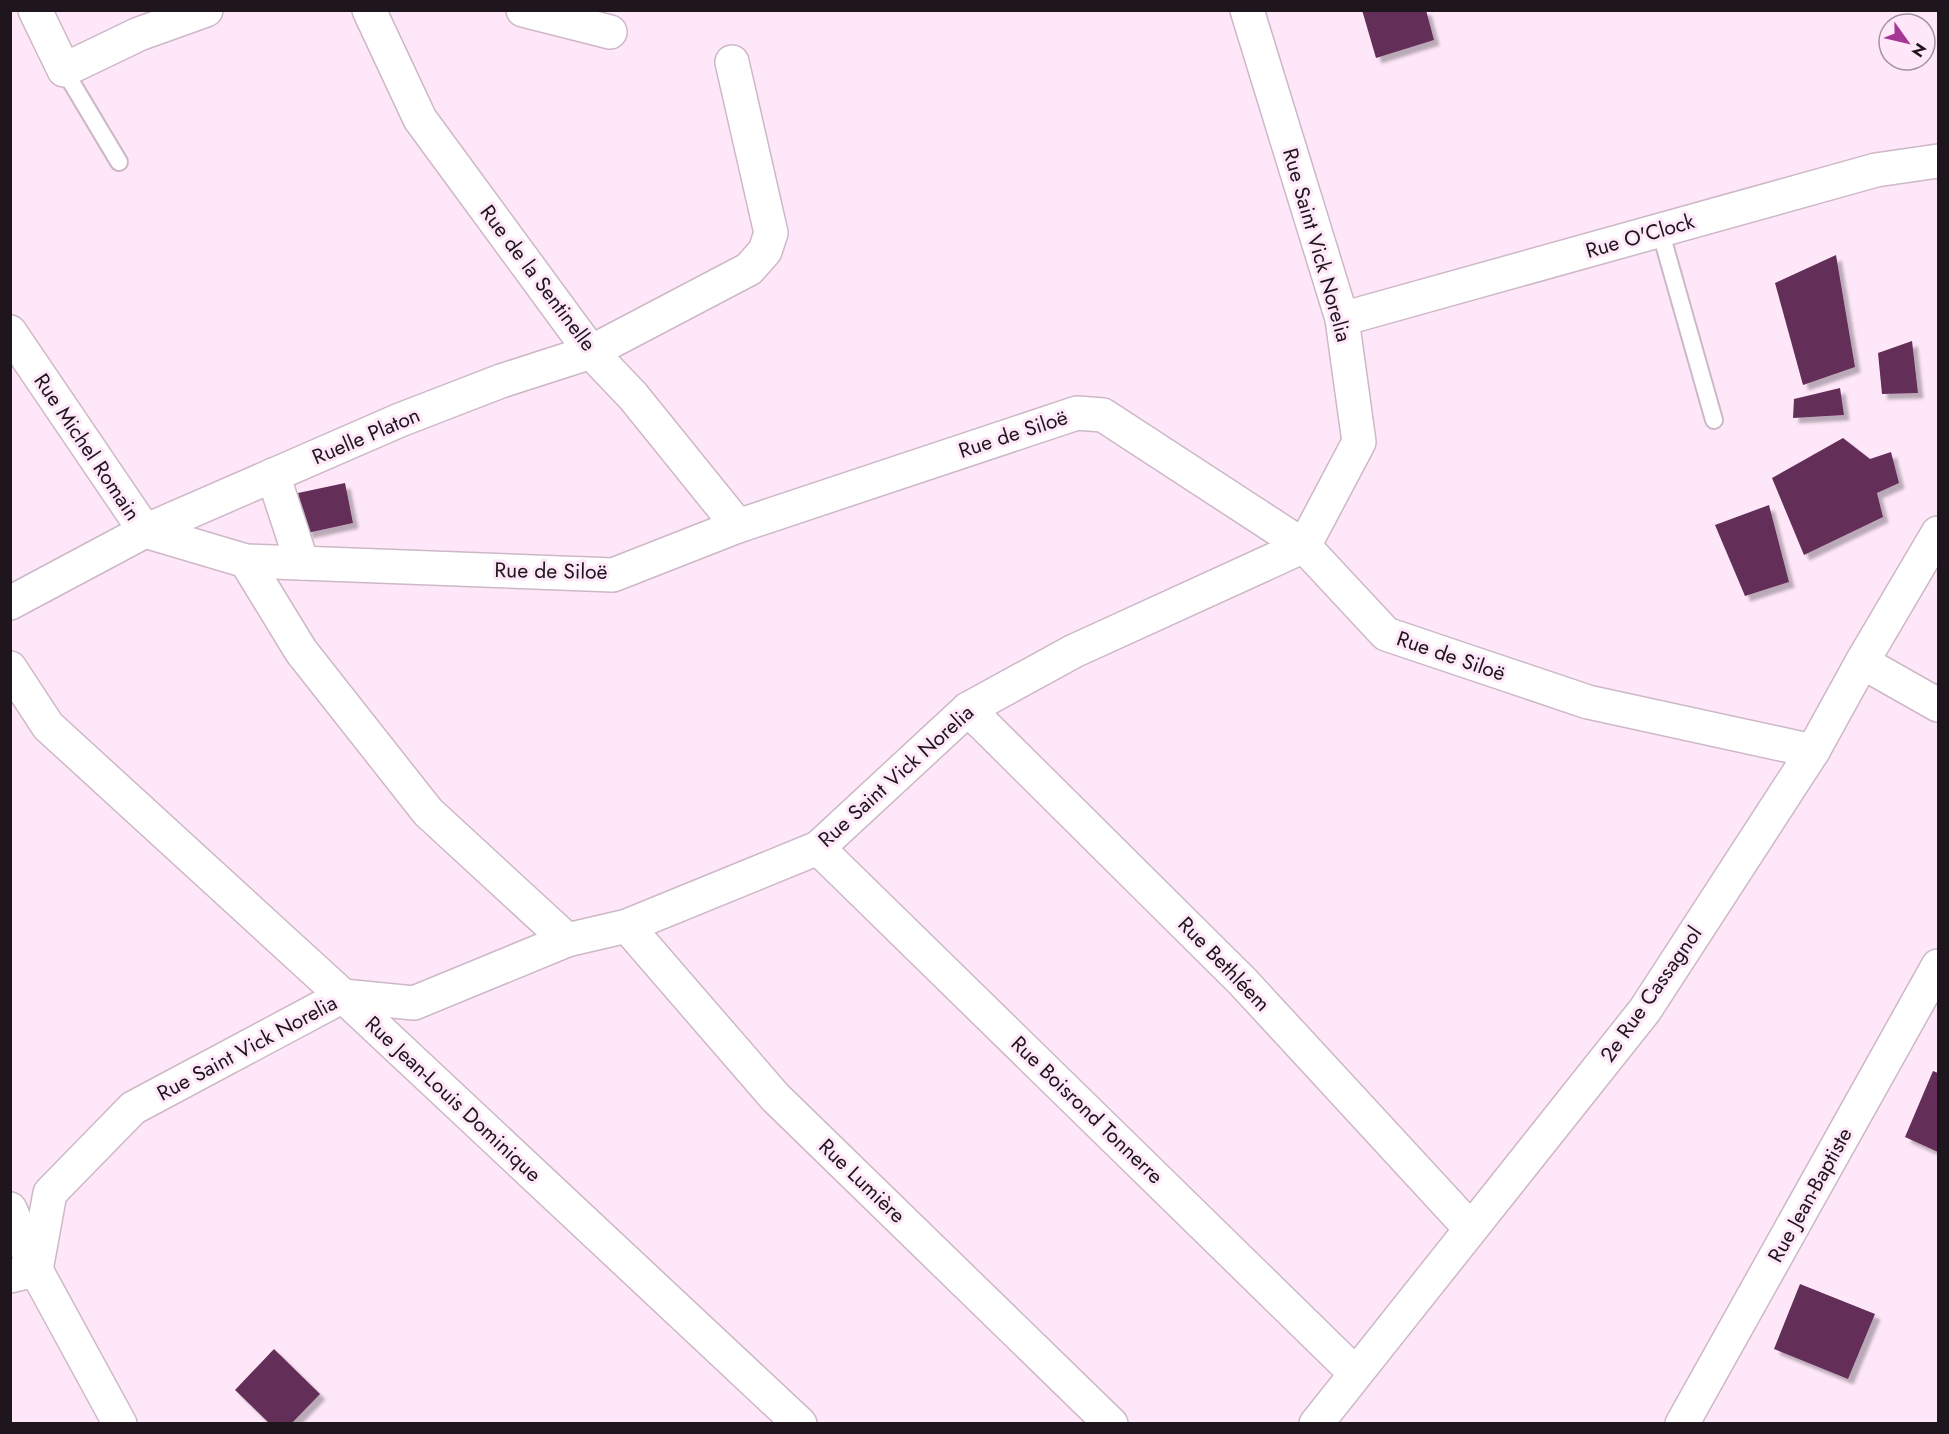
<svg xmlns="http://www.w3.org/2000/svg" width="1949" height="1434" font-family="Jost,sans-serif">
<defs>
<filter id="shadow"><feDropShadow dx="5.5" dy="5.5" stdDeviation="1.5" flood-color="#0004"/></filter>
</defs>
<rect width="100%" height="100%" fill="#fee7f8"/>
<!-- building -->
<g fill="#632f59" filter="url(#shadow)">
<polygon points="1362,10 1426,10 1434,40 1376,58"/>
<polygon points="1836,255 1855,367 1803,385 1775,283"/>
<polygon points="1912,341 1918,393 1882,394 1878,353"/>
<polygon points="1840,388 1844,415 1793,418 1794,399"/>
<polygon points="1843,438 1870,459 1891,452 1899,483 1877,493 1883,517 1804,555 1772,478"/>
<polygon points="345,483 353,523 307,533 298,493"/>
<polygon points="1769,505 1789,582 1745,596 1715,525"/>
<polygon points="1933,1071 1938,1073 1938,1152 1905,1137"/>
<polygon points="1800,1284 1875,1314 1848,1379 1774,1349"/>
<polygon points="274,1349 320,1394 291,1424 270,1424 235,1390"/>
</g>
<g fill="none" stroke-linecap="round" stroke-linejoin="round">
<defs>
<g id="lane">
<polyline points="64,70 119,162"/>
<polyline points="1660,230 1714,420"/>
</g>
<g id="street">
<polyline points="35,10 64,70 139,34 206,10"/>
<polyline points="369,10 420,119 591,352 633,396 738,526"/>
<polyline points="523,10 610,32"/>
<polyline points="1342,319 1876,170 1938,161"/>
<polyline points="10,332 145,531"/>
<polyline points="273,475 302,563"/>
<polyline points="145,531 246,561 613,575 738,526 1077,413 1103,415 1304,546 1386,634 1588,702 1813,751"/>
<polyline points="246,561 301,651 428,812 567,940"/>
<polyline points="10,603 145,531 400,420 501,381 591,352 749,269 765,251 771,233 732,62"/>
<polyline points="1862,662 1938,705"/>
<polyline points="10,668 48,726 343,996 800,1424"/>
<polyline points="968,709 1243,982 1470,1228"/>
<polyline points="818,848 1355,1373"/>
<polyline points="627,926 775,1097 1111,1424"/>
<polyline points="10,1209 36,1270 120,1424"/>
<polyline points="10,1276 36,1270 50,1193 133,1108 343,996 414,1003 567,940 627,926 818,848 968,709 1074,651 1304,546 1359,442 1342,319 1247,10"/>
<polyline points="1316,1424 1645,1010 1813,751 1862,662 1938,533"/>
<polyline points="1682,1424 1938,966"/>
</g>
</defs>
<!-- lane casing -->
<use href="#lane" stroke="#cdb8c8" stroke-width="20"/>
<!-- street casing -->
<use href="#street" stroke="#cdb8c8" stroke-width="36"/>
<!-- lane -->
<use href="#lane" stroke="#fff" stroke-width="16"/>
<!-- street -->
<use href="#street" stroke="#fff" stroke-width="33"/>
</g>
<g text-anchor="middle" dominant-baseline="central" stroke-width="6" stroke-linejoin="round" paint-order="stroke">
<!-- street labels -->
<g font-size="21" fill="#1e161c" stroke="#fee7f8">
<text transform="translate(1640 236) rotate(-16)">Rue O'Clock</text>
<text transform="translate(1317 245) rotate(74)">Rue Saint Vick Norelia</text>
<text transform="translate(538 278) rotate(53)">Rue de la Sentinelle</text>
<text transform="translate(1013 434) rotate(-18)">Rue de Siloë</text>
<text transform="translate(366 436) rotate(-23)">Ruelle Platon</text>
<text transform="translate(87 447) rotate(56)">Rue Michel Romain</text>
<text transform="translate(551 571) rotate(1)">Rue de Siloë</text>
<text transform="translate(1451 656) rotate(19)">Rue de Siloë</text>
<text transform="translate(896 776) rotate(-42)">Rue Saint Vick Norelia</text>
<text transform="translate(1224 964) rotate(46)">Rue Bethléem</text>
<text transform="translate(1651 994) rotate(-55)">2e Rue Cassagnol</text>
<text transform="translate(247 1048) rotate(-28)">Rue Saint Vick Norelia</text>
<text transform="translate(453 1099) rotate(43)">Rue Jean-Louis Dominique</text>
<text transform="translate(1087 1110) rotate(44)">Rue Boisrond Tonnerre</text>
<text transform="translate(862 1181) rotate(44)">Rue Lumière</text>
<text transform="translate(1810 1195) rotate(-61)">Rue Jean-Baptiste</text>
</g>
</g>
<!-- border -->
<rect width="1949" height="1434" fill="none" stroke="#1e161c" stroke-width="24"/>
<!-- north arrow -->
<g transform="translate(1907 42) rotate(124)"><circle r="28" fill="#fee7f8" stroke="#a493a0" stroke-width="1.5"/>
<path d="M0-4.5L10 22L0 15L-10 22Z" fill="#a63694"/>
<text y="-9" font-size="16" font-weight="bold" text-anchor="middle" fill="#1e161c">N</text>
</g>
</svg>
